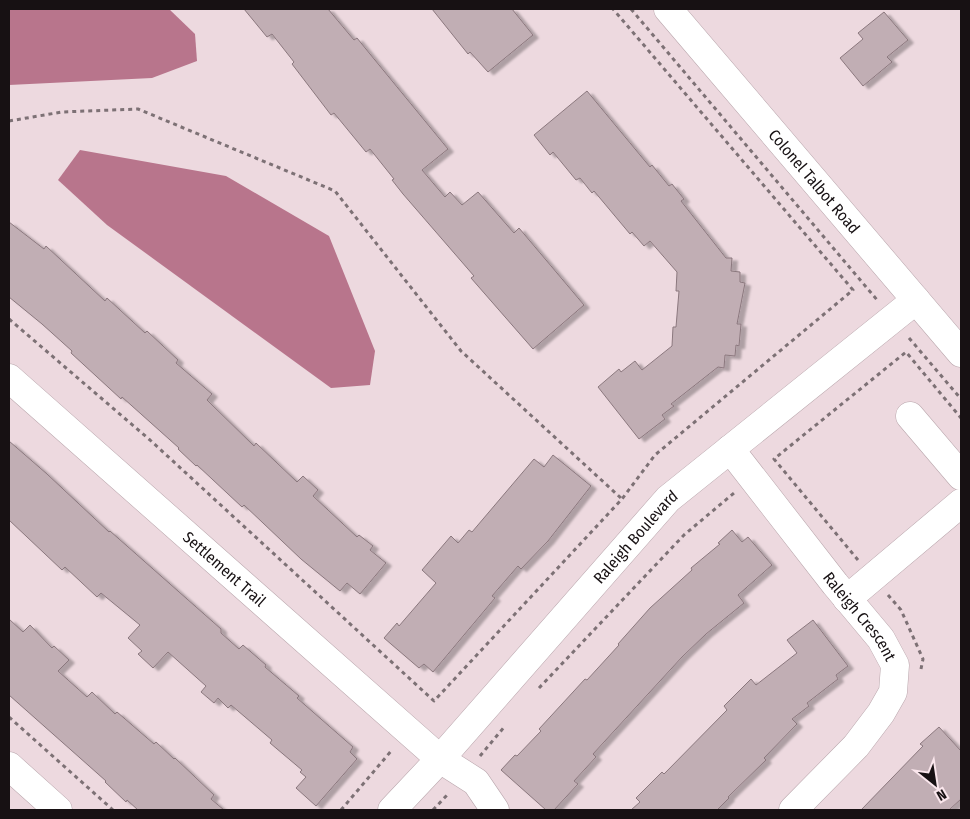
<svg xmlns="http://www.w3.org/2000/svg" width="970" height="819" font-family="'Fira Sans Condensed',sans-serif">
<defs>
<filter id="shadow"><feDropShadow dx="5.5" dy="3" stdDeviation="1" flood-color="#0004"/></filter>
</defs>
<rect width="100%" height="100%" fill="#edd9df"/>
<!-- water -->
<g fill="#b8758c">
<polygon points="9,9 169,9 195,34 197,61 152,78 9,85"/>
<polygon points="80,150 226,176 329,236 375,351 370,385 331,388 107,225 58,180"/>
</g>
<!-- building -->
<g fill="#c1aeb4" stroke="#8b787e" filter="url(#shadow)">
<polygon points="244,9 328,9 354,40 357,38 370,54 448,149 422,170 445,197 450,192 462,205 478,192 514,233 519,228 584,305 533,349 471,278 474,276 403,194 392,180 394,179 370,149 366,152 334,113 331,115 292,64 294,62 272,34 267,37"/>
<polygon points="432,9 512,9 533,35 488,72 470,52 468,54"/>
<polygon points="884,12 908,40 887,57 892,62 863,86 840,58 863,39 858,33"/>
<polygon points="587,91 650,167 652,165 669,186 672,184 684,199 681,201 726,258 732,258 731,271 740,272 740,282 745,283 737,324 741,324 739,346 736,345 735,356 725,355 724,368 718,367 671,404 674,406 662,415 665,419 639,439 598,387 619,369 621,372 635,361 642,370 672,346 673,327 676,327 679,291 676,291 677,272 650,241 644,246 632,232 630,234 594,191 592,193 580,178 576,180 553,152 550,155 534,135"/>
<polygon points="9,222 44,249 46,246 105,301 107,298 145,333 147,331 178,360 176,363 212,394 207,400 254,446 256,443 297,482 303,476 318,490 313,496 357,537 359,535 373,546 370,550 386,563 360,594 347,583 340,591 301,559 244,505 242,507 197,465 196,466 178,449 179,448 122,397 121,399 71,353 72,351 42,324 9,297"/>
<polygon points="9,441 47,474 109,532 110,531 221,629 221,633 239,649 243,645 266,665 265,667 299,696 297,698 353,747 350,752 357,759 316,806 296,788 306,777 300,772 302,770 270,743 272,740 231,705 228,708 218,698 214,703 201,692 206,686 168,652 153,668 138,654 142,651 128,638 140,625 101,593 97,597 65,567 62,570 9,520"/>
<polygon points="553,455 591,486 548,541 521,569 518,566 492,596 495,598 433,672 424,664 419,668 384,638 397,623 399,626 436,583 422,570 451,536 458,543 469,530 472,532 534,459 544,467"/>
<polygon points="732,530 742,542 748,537 772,565 738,595 744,603 706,634 682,657 593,754 596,757 574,781 578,784 554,810 546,810 501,770 515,755 517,756 541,731 539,729 585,679 587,680 619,645 618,644 650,608 692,570 691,568 720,544 718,543"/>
<polygon points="9,619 23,632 30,625 52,648 54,646 69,660 58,671 87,697 92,692 115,714 117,712 154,744 156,742 174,759 175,758 214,795 211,799 224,810 138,810 127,800 126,802 105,782 106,781 9,695"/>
<polygon points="813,620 848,666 836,675 838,679 807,703 809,706 792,719 797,724 764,758 766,760 728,797 729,798 717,810 631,810 640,802 636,798 662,772 664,774 727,710 724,706 751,679 756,685 797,653 787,640"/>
<polygon points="939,727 961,751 961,799 949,810 861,810 923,746 920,744"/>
</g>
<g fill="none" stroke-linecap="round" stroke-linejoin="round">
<defs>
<g id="minor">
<path id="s1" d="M9,378L440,759L476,782L495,810"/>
<polyline points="910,416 961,476"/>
<path id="s2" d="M730,449L835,584L881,639L895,665L893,692L881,713L856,746L793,810"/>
<polyline points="847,599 961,503"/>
<polyline points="9,766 58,810"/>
<path id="s3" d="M392,810L440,759L668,499L916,300"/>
</g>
<g id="major">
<path id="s4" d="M668,9L961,353"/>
</g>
</defs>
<!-- minor casing -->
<use href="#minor" stroke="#b9a6ac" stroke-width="29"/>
<!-- major casing -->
<use href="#major" stroke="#b9a6ac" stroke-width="29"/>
<!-- path -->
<g stroke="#7d7175" stroke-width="3" stroke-dasharray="4 4" stroke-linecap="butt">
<polyline points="631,9 878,301"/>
<polyline points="9,121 62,112 138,109 335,191 461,351 622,499"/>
<polyline points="9,319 150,440 434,701 622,499 655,455 853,290 613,9"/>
<polyline points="909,338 961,399"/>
<polyline points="858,560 774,459 906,352 961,418"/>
<polyline points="888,595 901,610 923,659 921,669"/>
<polyline points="539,688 684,535 734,493"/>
<polyline points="9,717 113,810"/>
<polyline points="480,756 505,726"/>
<polyline points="341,810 392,750"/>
<polyline points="433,810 448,794"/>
</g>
<!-- minor -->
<use href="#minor" stroke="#fff" stroke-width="28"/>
<!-- major -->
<use href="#major" stroke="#fff" stroke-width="28"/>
</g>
<g text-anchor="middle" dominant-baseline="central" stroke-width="4.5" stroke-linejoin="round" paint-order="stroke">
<!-- street labels -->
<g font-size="16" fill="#171113" stroke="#fae6ec">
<text stroke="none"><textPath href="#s4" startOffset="226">Colonel Talbot Road</textPath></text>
<text stroke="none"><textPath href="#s3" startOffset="366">Raleigh Boulevard</textPath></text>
<text stroke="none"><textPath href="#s1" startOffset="288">Settlement Trail</textPath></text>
<text stroke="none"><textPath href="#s2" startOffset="212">Raleigh Crescent</textPath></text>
</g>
</g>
<!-- border -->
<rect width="970" height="819" fill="none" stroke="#171113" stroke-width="20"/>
<!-- north arrow -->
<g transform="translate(935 784) rotate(150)" stroke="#fae6ec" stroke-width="4" paint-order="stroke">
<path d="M0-4L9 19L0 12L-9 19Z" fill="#171113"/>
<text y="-8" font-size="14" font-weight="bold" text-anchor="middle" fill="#171113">N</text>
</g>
</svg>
